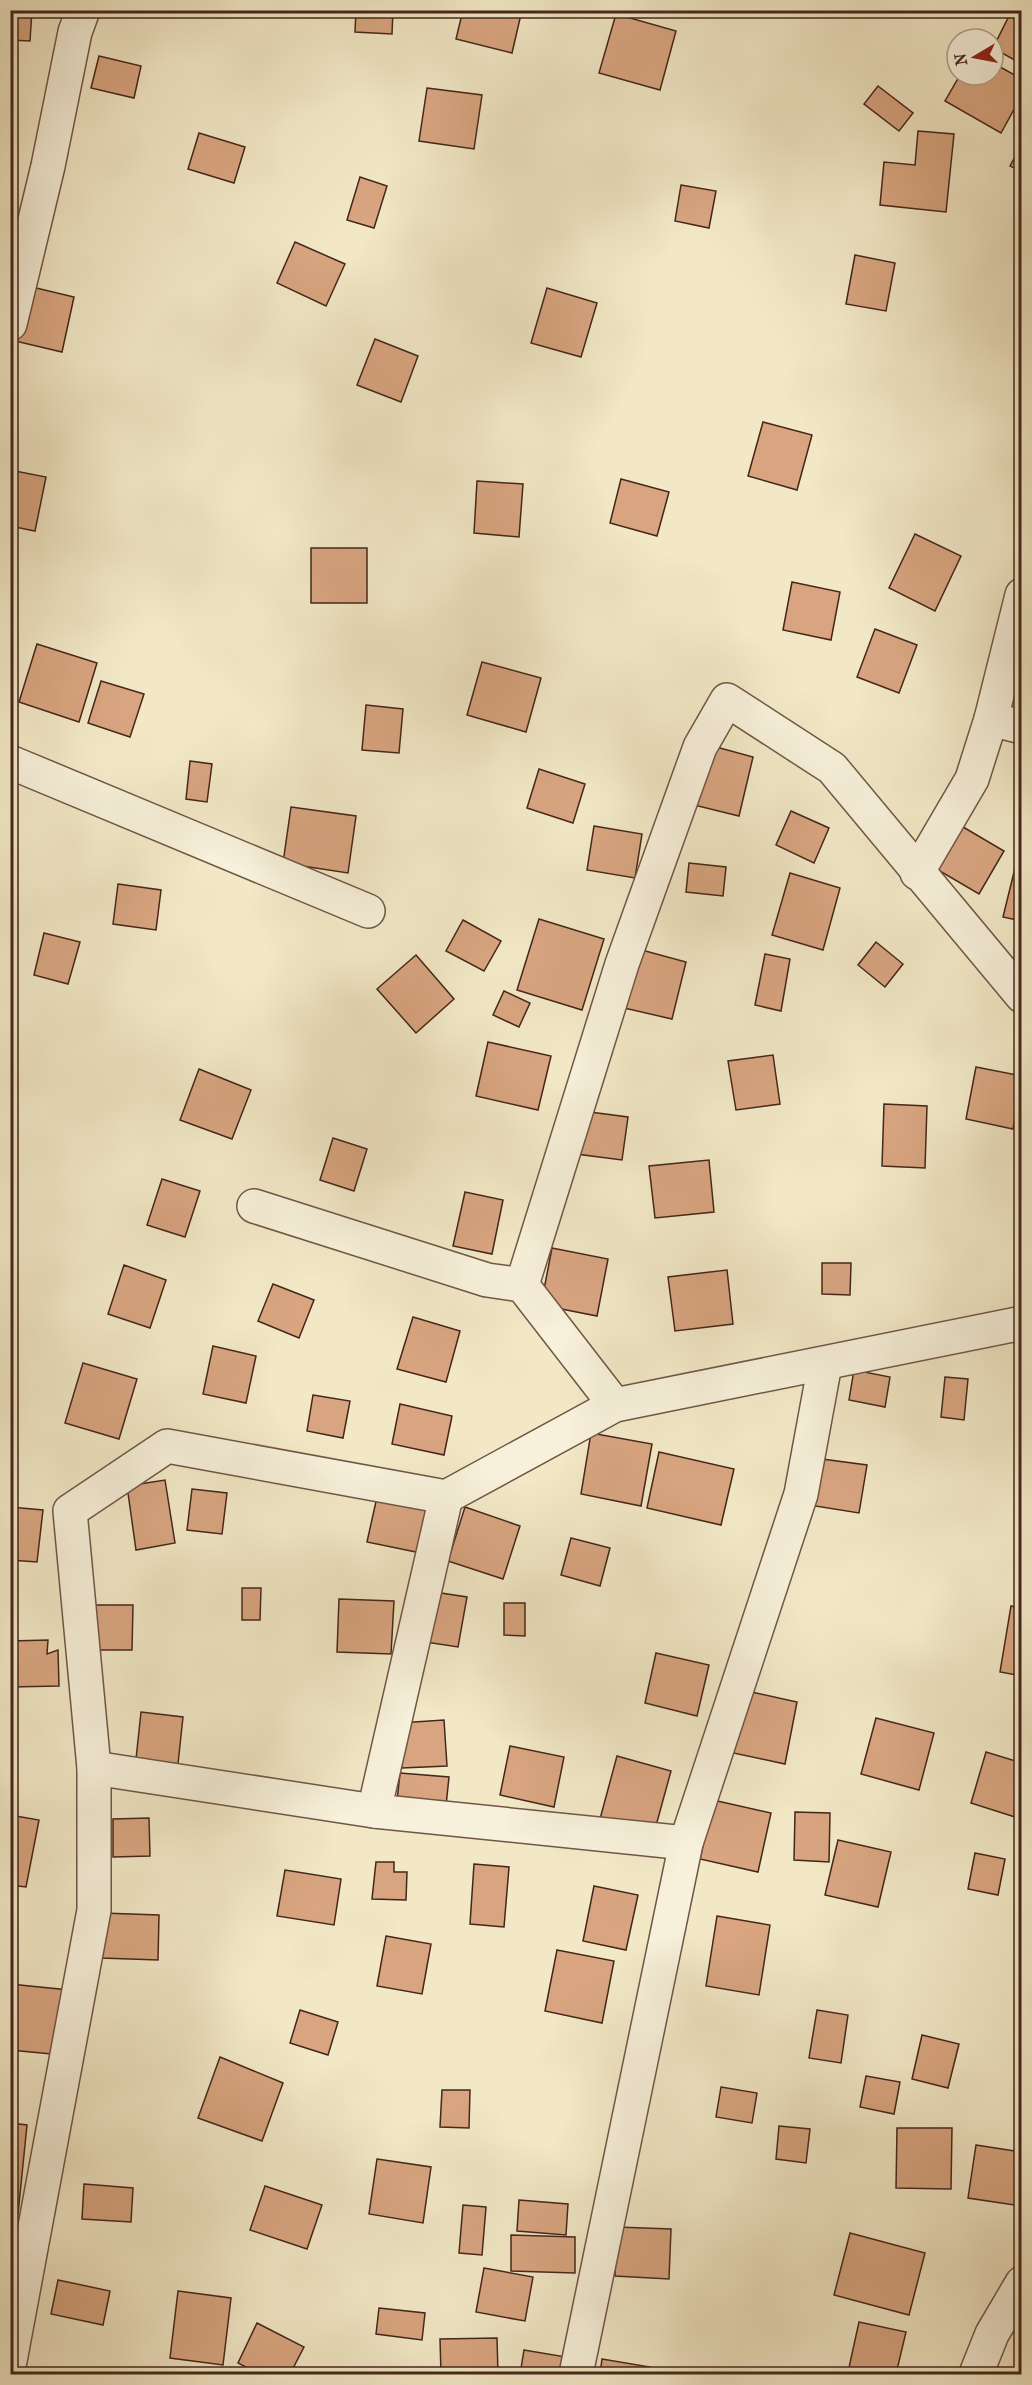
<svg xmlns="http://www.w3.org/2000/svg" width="1032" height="2385" font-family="'IM FELL French Canon',serif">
<rect width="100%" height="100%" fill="#f2e8c6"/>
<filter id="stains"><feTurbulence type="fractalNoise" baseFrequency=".00333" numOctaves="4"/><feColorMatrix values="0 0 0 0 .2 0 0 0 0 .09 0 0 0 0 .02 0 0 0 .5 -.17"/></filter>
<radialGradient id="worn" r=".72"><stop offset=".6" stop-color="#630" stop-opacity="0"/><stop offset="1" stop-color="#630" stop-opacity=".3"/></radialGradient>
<!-- building -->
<g fill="#d8a580" stroke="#44261b" stroke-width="1.5">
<polygon points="10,10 32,10 30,41 10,40"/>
<polygon points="356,10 393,10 392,34 355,32"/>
<polygon points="463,10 522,10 512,53 456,39"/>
<polygon points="1012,10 1022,10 1022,64 993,48"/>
<polygon points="616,14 676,31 660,90 599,73"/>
<polygon points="99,56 141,66 134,98 91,88"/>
<polygon points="993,63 1022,79 1022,95 1001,133 945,101 960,75 993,75"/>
<polygon points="878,86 913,113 899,131 864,104"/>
<polygon points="427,88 482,95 474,149 419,141"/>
<polygon points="918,131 954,134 946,212 880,205 884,162 915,165"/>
<polygon points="199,133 245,147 234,183 188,169"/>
<polygon points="1022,144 1022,172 1010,166"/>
<polygon points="360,177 387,186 374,228 347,220"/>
<polygon points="681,185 716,191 709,228 675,221"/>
<polygon points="295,242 345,264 326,306 277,283"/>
<polygon points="855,255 895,263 886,311 846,304"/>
<polygon points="28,286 74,297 62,352 15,341"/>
<polygon points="547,288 597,303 581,357 531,343"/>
<polygon points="375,339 418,356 401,402 357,385"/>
<polygon points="763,422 812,435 797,490 748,476"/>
<polygon points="10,470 46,477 35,531 10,526"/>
<polygon points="621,479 669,492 657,536 610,523"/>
<polygon points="477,481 523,484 519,537 474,533"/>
<polygon points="915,534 961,556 935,611 889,588"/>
<rect x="311" y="548" width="56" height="55"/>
<polygon points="792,582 840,592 831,640 783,630"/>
<polygon points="875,629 917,645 899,693 857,677"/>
<polygon points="37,644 97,663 79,722 19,702"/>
<polygon points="482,662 541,678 526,732 467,715"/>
<polygon points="101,681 144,694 130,737 88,723"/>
<polygon points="366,705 403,709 399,753 362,750"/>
<polygon points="709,745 753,757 739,816 694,805"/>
<polygon points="190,761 212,764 207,802 186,799"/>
<polygon points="539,769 585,784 573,823 527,808"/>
<polygon points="291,807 356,816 348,873 283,863"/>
<polygon points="791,811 829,828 814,863 776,845"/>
<polygon points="958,824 1004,851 979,894 933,867"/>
<polygon points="594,826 642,834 635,878 587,870"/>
<polygon points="689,863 726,867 723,896 686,892"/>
<polygon points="1016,864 1022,866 1022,921 1003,917"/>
<polygon points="790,873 840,888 823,950 772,935"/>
<polygon points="118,884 161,890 156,930 113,924"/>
<polygon points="539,919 604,939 582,1010 517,990"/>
<polygon points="463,920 501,941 484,971 446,951"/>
<polygon points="44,933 80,942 68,984 34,975"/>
<polygon points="876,942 903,964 885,987 858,965"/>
<polygon points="638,949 686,962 672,1019 624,1008"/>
<polygon points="765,954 790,959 781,1011 755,1005"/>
<polygon points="416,955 454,999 416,1033 377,989"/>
<polygon points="504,991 530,1003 519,1027 493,1015"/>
<polygon points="488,1042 551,1056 538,1110 476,1096"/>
<polygon points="773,1055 780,1104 736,1110 728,1061"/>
<polygon points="976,1067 1022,1076 1013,1129 966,1119"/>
<polygon points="199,1069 251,1090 232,1139 180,1120"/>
<polygon points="884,1104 927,1106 925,1168 882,1166"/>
<polygon points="582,1111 628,1117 622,1160 576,1154"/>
<polygon points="333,1138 367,1149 354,1191 320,1180"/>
<polygon points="709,1160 714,1212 655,1218 649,1166"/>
<polygon points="162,1179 200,1191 185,1237 147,1225"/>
<polygon points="465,1192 503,1200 492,1254 453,1246"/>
<polygon points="552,1248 608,1259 597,1316 541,1305"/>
<polygon points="822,1263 851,1263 850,1295 822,1294"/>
<polygon points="124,1265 166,1280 150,1328 108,1314"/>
<polygon points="727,1270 733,1324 675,1331 668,1277"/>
<polygon points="273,1284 314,1300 299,1338 258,1321"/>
<polygon points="413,1317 460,1331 446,1382 397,1369"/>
<polygon points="213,1346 256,1356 246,1403 203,1394"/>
<polygon points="83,1363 137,1379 119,1439 65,1423"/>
<polygon points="854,1370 890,1377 885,1407 849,1400"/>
<polygon points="945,1377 968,1379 964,1420 941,1417"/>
<polygon points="313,1395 350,1401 343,1438 307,1431"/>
<polygon points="400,1404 452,1416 444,1455 392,1444"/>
<polygon points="591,1433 652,1444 641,1506 581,1494"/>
<polygon points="659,1452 734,1469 721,1525 647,1508"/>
<polygon points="822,1459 867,1465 859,1513 815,1506"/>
<polygon points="165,1480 175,1543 136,1550 127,1486"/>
<polygon points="192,1489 227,1493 222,1534 187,1530"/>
<polygon points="377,1497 430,1509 421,1553 367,1542"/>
<polygon points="10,1507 43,1510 37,1562 10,1560"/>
<polygon points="465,1507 520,1526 503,1579 448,1561"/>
<polygon points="571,1538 610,1548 600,1586 561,1575"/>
<polygon points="242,1588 261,1588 260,1620 242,1620"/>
<polygon points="421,1590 467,1597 458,1647 413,1640"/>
<polygon points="339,1599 394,1601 391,1654 337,1652"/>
<polygon points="504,1603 525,1603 525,1636 504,1635"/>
<polygon points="86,1605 133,1605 132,1650 86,1650"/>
<polygon points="1011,1606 1022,1608 1022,1676 1000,1672"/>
<polygon points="48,1640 47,1654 58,1650 59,1686 10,1687 10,1641"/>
<polygon points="656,1653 709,1665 697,1716 645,1703"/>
<polygon points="738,1689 797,1702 785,1764 724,1751"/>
<polygon points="141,1712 183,1717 178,1764 136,1759"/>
<polygon points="876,1718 934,1733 919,1790 861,1774"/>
<polygon points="444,1720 447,1766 402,1768 399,1723"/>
<polygon points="510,1746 564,1757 554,1807 500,1795"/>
<polygon points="986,1752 1022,1763 1022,1797 1015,1817 971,1803"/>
<polygon points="617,1756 671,1771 654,1833 600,1819"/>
<polygon points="400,1773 449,1777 444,1825 395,1820"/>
<polygon points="713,1800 771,1813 758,1872 700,1859"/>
<polygon points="795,1812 830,1813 829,1862 794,1860"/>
<polygon points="10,1815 39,1820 26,1887 10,1885"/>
<polygon points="149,1818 150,1856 113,1857 113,1819"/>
<polygon points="838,1840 891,1852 878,1907 825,1895"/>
<polygon points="975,1853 1005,1859 998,1895 968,1889"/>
<polygon points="376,1862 394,1862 394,1872 407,1872 406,1900 372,1899"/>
<polygon points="474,1864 509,1867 504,1927 470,1924"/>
<polygon points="285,1870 341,1879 334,1925 277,1916"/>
<polygon points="594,1886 638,1895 626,1950 583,1941"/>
<polygon points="102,1913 159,1915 158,1960 101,1958"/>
<polygon points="717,1916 770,1925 759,1995 706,1986"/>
<polygon points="386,1936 431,1944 422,1994 377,1986"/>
<polygon points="557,1950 614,1961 602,2023 545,2011"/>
<polygon points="10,1984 69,1990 62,2055 10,2050"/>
<polygon points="300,2010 338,2022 328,2055 290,2043"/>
<polygon points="817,2010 848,2015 841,2063 809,2058"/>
<polygon points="922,2035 959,2044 948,2088 912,2079"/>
<polygon points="220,2057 283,2083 262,2141 198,2118"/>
<polygon points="866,2076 900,2082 894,2114 860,2107"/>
<polygon points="721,2087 757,2093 752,2123 716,2117"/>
<polygon points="442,2090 470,2090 469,2128 440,2127"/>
<polygon points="10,2123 27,2125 18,2214 10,2213"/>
<polygon points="779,2126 810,2129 806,2163 776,2159"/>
<polygon points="897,2128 952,2128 951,2189 896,2188"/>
<polygon points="976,2145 1022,2152 1021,2206 968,2198"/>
<polygon points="377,2159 431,2167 423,2223 369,2214"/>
<polygon points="84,2184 133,2188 131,2222 82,2219"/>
<polygon points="265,2186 322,2205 307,2249 250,2230"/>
<polygon points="519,2200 568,2204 566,2235 517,2231"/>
<polygon points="463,2205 486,2207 482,2255 459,2253"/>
<polygon points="617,2227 671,2229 669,2279 615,2276"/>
<polygon points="850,2233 925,2253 909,2315 834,2295"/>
<polygon points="511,2235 575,2237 575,2273 511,2271"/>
<polygon points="484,2268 533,2277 525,2321 476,2312"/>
<polygon points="58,2280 110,2291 103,2325 51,2314"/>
<polygon points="178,2291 231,2298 223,2365 170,2358"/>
<polygon points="379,2308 425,2313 422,2340 376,2334"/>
<polygon points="859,2322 906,2332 896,2374 848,2372"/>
<polygon points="257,2323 304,2347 290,2374 259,2374 238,2363"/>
<polygon points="497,2338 498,2374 441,2374 440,2339"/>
<polygon points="524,2350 566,2357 563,2374 520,2374"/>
<polygon points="602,2359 650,2367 648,2374 600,2374"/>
</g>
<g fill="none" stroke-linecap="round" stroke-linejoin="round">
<defs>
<g id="minor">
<polyline points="10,324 48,166 75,32 83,10"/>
<polyline points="991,719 1022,727"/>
<polyline points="10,762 368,911"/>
<polyline points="917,873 972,779 991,719 1022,595"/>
<polyline points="254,1206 487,1280 522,1285 615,1405"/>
<polyline points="522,1285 622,964 700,747 727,700 832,768 1022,996"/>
<polyline points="94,1768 374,1811 686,1843"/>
<polyline points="374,1811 446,1497"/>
<polyline points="10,2361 94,1910 94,1768 70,1511 167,1446 446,1497 615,1405 1022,1323"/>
<polyline points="576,2374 686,1843 801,1494 825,1364"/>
<polyline points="976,2374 992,2334 1022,2283"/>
</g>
</defs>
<!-- minor casing -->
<use href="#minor" stroke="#705646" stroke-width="36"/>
<!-- minor -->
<use href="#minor" stroke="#f7f0da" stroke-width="33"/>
</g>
<!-- margin -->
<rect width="1032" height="2385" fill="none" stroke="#f2e8c6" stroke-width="36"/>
<rect x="12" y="12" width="1008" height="2361" fill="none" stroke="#44261b" stroke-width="3"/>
<rect x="18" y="18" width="996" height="2349" fill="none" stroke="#44261b" stroke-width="1.5"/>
<!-- north arrow -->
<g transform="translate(975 57) rotate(260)"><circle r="28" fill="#f7f0da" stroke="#af9f8e" stroke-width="1.5"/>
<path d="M0-4.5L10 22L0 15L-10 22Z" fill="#8f2418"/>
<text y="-9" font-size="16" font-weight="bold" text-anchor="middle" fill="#44261b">N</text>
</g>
<rect width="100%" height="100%" filter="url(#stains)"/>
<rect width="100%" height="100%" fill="url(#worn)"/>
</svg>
